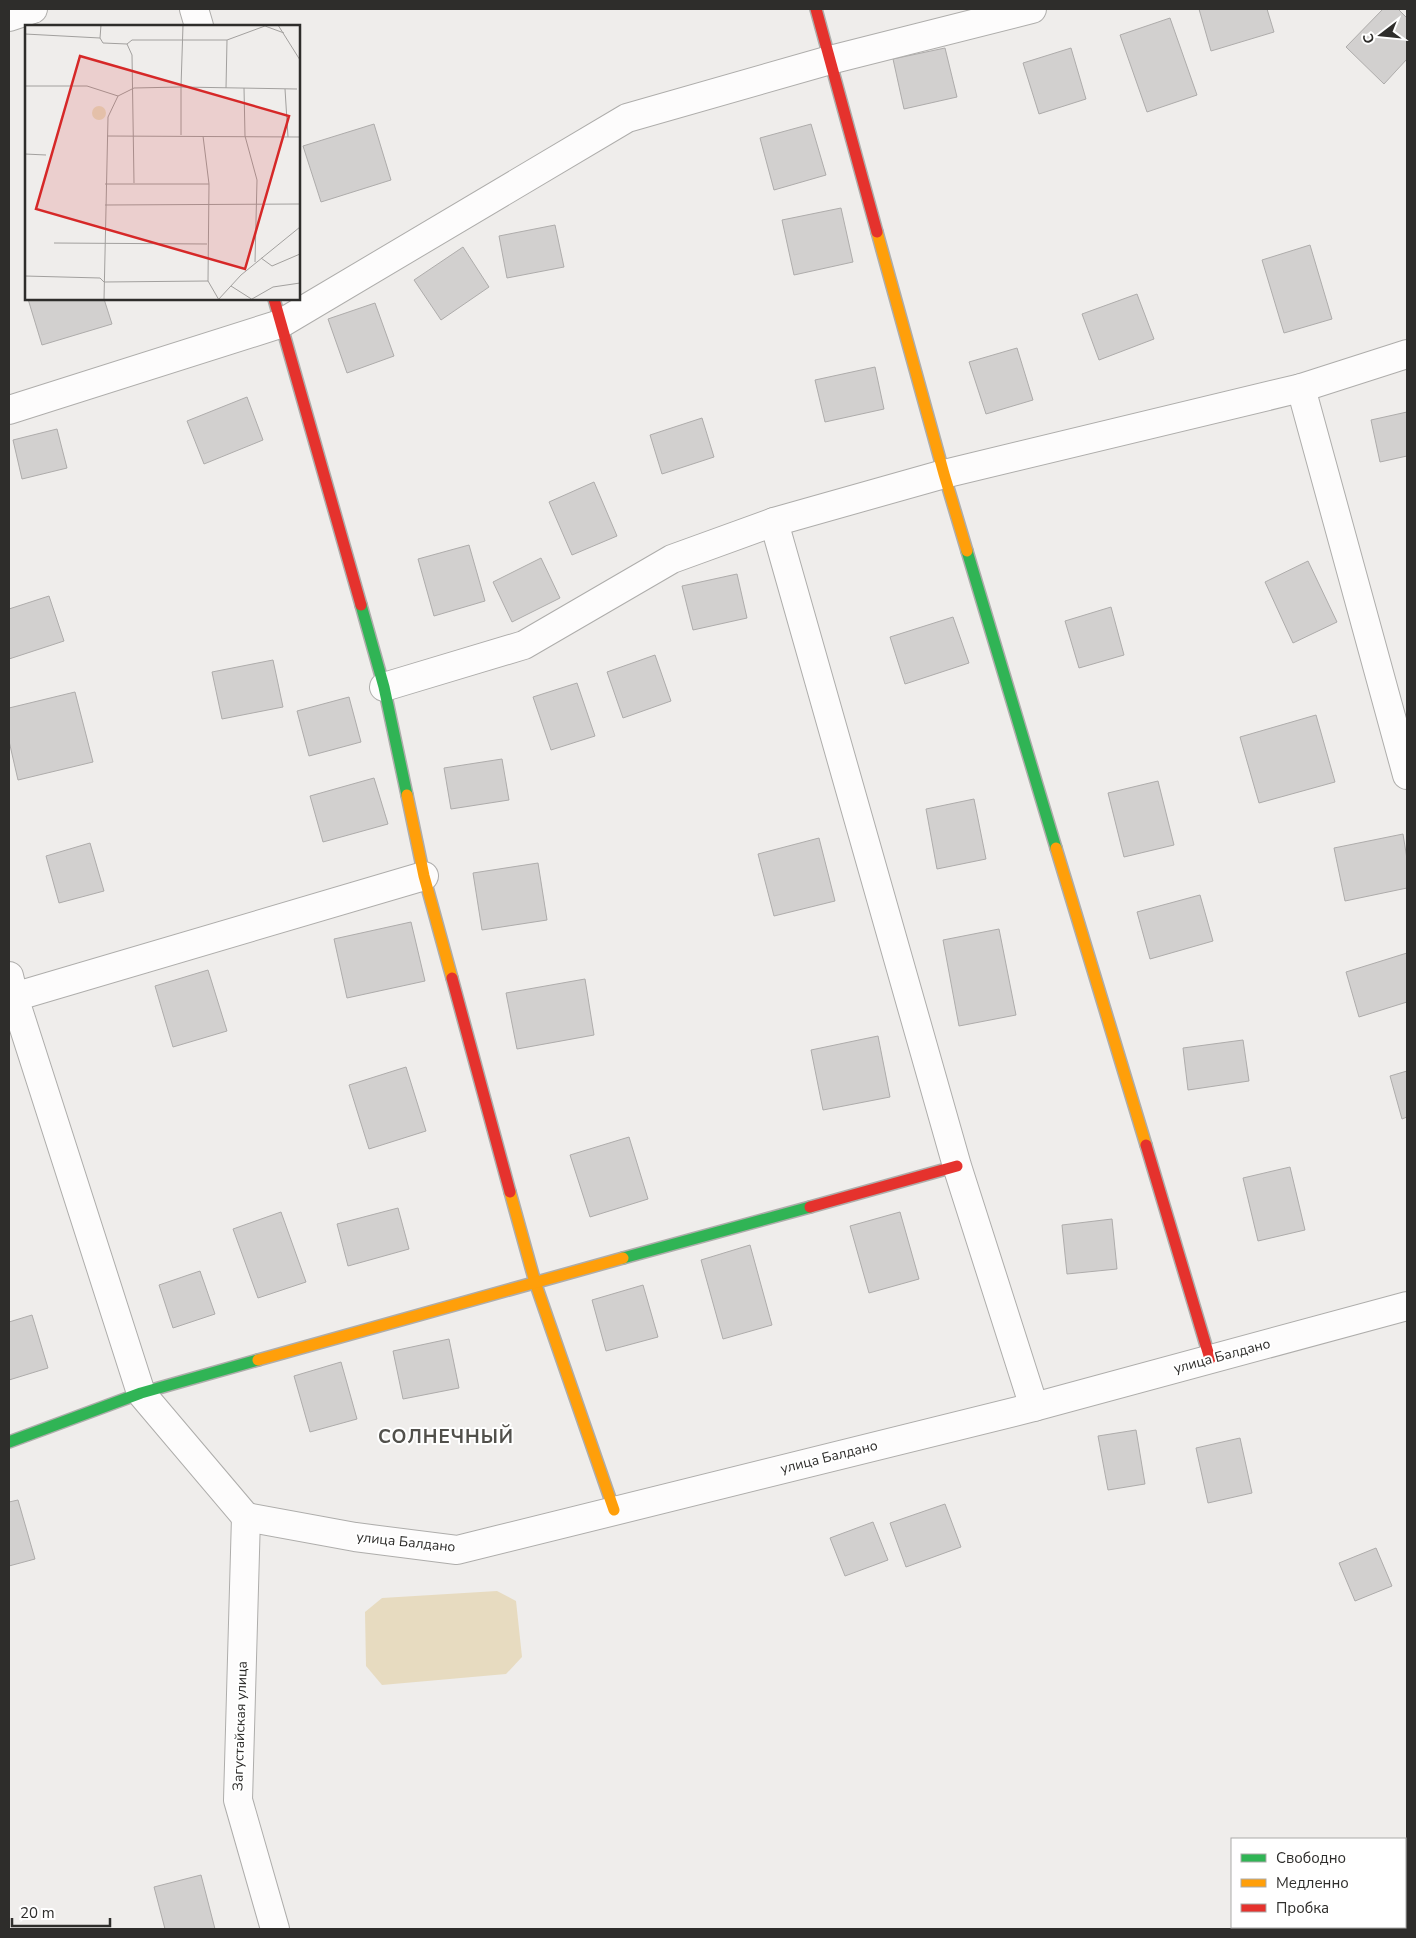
<svg xmlns="http://www.w3.org/2000/svg" width="1416" height="1938" font-family="'Nunito Sans',sans-serif">
<rect width="100%" height="100%" fill="#efedeb"/>
<!-- green -->
<polygon fill="#e7dbc0" points="497,1591 516,1601 522,1657 506,1674 382,1685 366,1666 365,1612 382,1598"/>
<!-- building -->
<g fill="#d2d0cf" stroke="#aeacab">
<polygon points="1199,9 1267,9 1274,32 1211,51"/>
<polygon points="1383,9 1398,9 1407,18 1407,59 1384,84 1346,47"/>
<polygon points="1170,18 1197,95 1147,112 1120,35"/>
<polygon points="945,48 957,97 904,109 893,59"/>
<polygon points="1071,48 1086,99 1039,114 1023,63"/>
<polygon points="374,124 391,180 321,202 303,146"/>
<polygon points="811,124 826,175 774,190 760,138"/>
<polygon points="841,208 853,262 794,275 782,220"/>
<polygon points="555,225 564,267 507,278 499,236"/>
<polygon points="1310,245 1332,319 1284,333 1262,260"/>
<polygon points="463,247 489,287 441,320 414,280"/>
<polygon points="1137,294 1154,339 1099,360 1082,314"/>
<polygon points="28,299 104,299 112,324 42,345"/>
<polygon points="375,303 394,356 347,373 328,319"/>
<polygon points="1017,348 1033,400 986,414 969,362"/>
<polygon points="875,367 884,409 825,422 815,380"/>
<polygon points="247,397 263,440 204,464 187,421"/>
<polygon points="1407,412 1407,456 1380,462 1371,420"/>
<polygon points="702,418 714,457 662,474 650,435"/>
<polygon points="57,429 67,468 22,479 13,440"/>
<polygon points="594,482 617,536 572,555 549,502"/>
<polygon points="469,545 485,601 434,616 418,559"/>
<polygon points="541,558 560,598 512,622 493,582"/>
<polygon points="1308,561 1337,622 1293,643 1265,582"/>
<polygon points="737,574 747,618 693,630 682,586"/>
<polygon points="49,596 64,641 9,659 9,609"/>
<polygon points="1111,607 1124,655 1079,668 1065,621"/>
<polygon points="953,617 969,663 905,684 890,637"/>
<polygon points="655,655 671,701 623,718 607,672"/>
<polygon points="273,660 283,707 222,719 212,672"/>
<polygon points="577,683 595,736 551,750 533,697"/>
<polygon points="75,692 93,762 18,780 9,741 9,708"/>
<polygon points="349,697 361,742 309,756 297,711"/>
<polygon points="1316,715 1335,782 1259,803 1240,737"/>
<polygon points="502,759 509,800 451,809 444,768"/>
<polygon points="374,778 388,824 323,842 310,796"/>
<polygon points="1158,781 1174,845 1124,857 1108,793"/>
<polygon points="974,799 986,859 937,869 926,809"/>
<polygon points="1403,834 1407,859 1407,888 1345,901 1334,848"/>
<polygon points="819,838 835,901 774,916 758,854"/>
<polygon points="90,843 104,891 59,903 46,856"/>
<polygon points="538,863 547,920 482,930 473,873"/>
<polygon points="1200,895 1213,941 1150,959 1137,912"/>
<polygon points="411,922 425,981 347,998 334,939"/>
<polygon points="999,929 1016,1015 959,1026 943,940"/>
<polygon points="1407,953 1407,1002 1359,1017 1346,972"/>
<polygon points="208,970 227,1031 173,1047 155,986"/>
<polygon points="585,979 594,1035 517,1049 506,993"/>
<polygon points="878,1036 890,1097 823,1110 811,1050"/>
<polygon points="1243,1040 1249,1081 1188,1090 1183,1048"/>
<polygon points="406,1067 426,1131 369,1149 349,1085"/>
<polygon points="1407,1071 1407,1117 1402,1119 1390,1076"/>
<polygon points="629,1137 648,1199 590,1217 570,1155"/>
<polygon points="1290,1167 1305,1230 1258,1241 1243,1178"/>
<polygon points="398,1208 409,1249 348,1266 337,1224"/>
<polygon points="281,1212 306,1282 258,1298 233,1229"/>
<polygon points="900,1212 919,1279 869,1293 850,1226"/>
<polygon points="1112,1219 1117,1269 1067,1274 1062,1225"/>
<polygon points="750,1245 772,1325 723,1339 701,1260"/>
<polygon points="200,1271 215,1314 173,1328 159,1285"/>
<polygon points="643,1285 658,1337 606,1351 592,1300"/>
<polygon points="32,1315 48,1368 9,1380 9,1322"/>
<polygon points="449,1339 459,1388 403,1399 393,1351"/>
<polygon points="341,1362 357,1419 310,1432 294,1376"/>
<polygon points="1136,1430 1145,1484 1108,1490 1098,1436"/>
<polygon points="1240,1438 1252,1493 1208,1503 1196,1448"/>
<polygon points="18,1500 35,1559 9,1566 9,1502"/>
<polygon points="945,1504 961,1547 906,1567 890,1523"/>
<polygon points="873,1522 888,1560 845,1576 830,1538"/>
<polygon points="1376,1548 1392,1586 1355,1601 1339,1563"/>
<polygon points="201,1875 215,1929 165,1929 154,1887"/>
<polygon points="1278,1927 1326,1927 1327,1929 1279,1929"/>
</g>
<g fill="none" stroke-linecap="round" stroke-linejoin="round">
<defs>
<g id="street">
<polyline points="194,9 199,26"/>
<polyline points="9,17 33,9"/>
<polyline points="1301,388 1407,775"/>
<polyline points="9,410 280,324 627,118 830,60 1032,9"/>
<polyline points="774,522 957,1166 1034,1407"/>
<polyline points="384,687 524,645 672,559 774,522 944,474 1301,388 1407,354"/>
<polyline points="9,976 14,997 424,876"/>
<polyline points="9,999 14,997 141,1393 246,1517"/>
<polyline points="246,1517 355,1537 457,1550 1034,1407 1407,1306"/>
<polyline points="246,1517 238,1800 275,1929"/>
</g>
<g id="fast">
<polyline points="967,551 1056,848"/>
<polyline points="361,605 384,687 407,795"/>
<polyline points="623,1258 810,1207"/>
<polyline points="9,1442 141,1393 258,1360"/>
</g>
<g id="slow">
<polyline points="877,232 944,474 967,551"/>
<polyline points="407,795 424,876 452,978"/>
<polyline points="1056,848 1146,1145"/>
<polyline points="510,1192 535,1282 614,1510"/>
<polyline points="258,1360 623,1258"/>
</g>
<g id="jam">
<polyline points="816,9 877,232"/>
<polyline points="274,299 361,605"/>
<polyline points="452,978 510,1192"/>
<polyline points="1146,1145 1210,1359"/>
<polyline points="810,1207 957,1166"/>
</g>
</defs>
<!-- street casing -->
<use href="#street" stroke="#aeadab" stroke-width="30"/>
<!-- fast casing -->
<use href="#fast" stroke="#aeadab" stroke-width="14"/>
<!-- slow casing -->
<use href="#slow" stroke="#aeadab" stroke-width="14"/>
<!-- jam casing -->
<use href="#jam" stroke="#aeadab" stroke-width="14"/>
<!-- street -->
<use href="#street" stroke="#fdfcfc" stroke-width="28"/>
<!-- fast -->
<use href="#fast" stroke="#30b455" stroke-width="11"/>
<!-- slow -->
<use href="#slow" stroke="#ff9f0a" stroke-width="11"/>
<!-- jam -->
<use href="#jam" stroke="#e5322d" stroke-width="11"/>
</g>
<g text-anchor="middle" dominant-baseline="central" stroke-width="4" stroke-linejoin="round" paint-order="stroke">
<!-- street labels -->
<g font-size="14" fill="#2e2d2b" stroke="#fff">
<text transform="translate(1222 1356) rotate(-15)">улица Балдано</text>
<text transform="translate(829 1457) rotate(-14)">улица Балдано</text>
<text transform="translate(406 1542) rotate(6)">улица Балдано</text>
<text transform="translate(240 1726) rotate(-88)">Загустайская улица</text>
</g>
<!-- district labels -->
<g font-size="19" font-weight="bold" letter-spacing="1" fill="#51504b" stroke="#fff">
<text x="446" y="1437">СОЛНЕЧНЫЙ</text>
</g>
</g>
<!-- overview -->
<g transform="translate(25 25)">
<rect width="275" height="275" fill="#efedeb"/>
<path d="M67 88a7 7 0 1 1 14 0a7 7 0 1 1-14 0Z" fill="#e7dbc0"/>
<path fill="none" stroke="#a2a09e" stroke-width="1" d="M76,0L75,13L78,18L102,19L107,30L109,158M253,0L275,35M0,9L75,13M102,19L107,15H202L240,1L259,8M0,61H62L93,71M201,63L202,15M219,63L220,111L232,155L230,237M260,64L263,112M93,71L109,63L156,62L158,0M156,110V62L272,64M82,111L275,112M178,111L184,159L183,256M0,129L21,130M80,159H184M80,180L275,179M29,218L182,219M236,233L247,241L275,229M0,251L75,253L79,257L183,256L194,275M206,261L228,275M227,274L248,262L275,258M79,275L83,92L93,71M193,275L216,250L275,202"/>
<path fill="#d62828" fill-opacity="0.15" stroke="#d62828" stroke-width="2.5" d="M55,31L264,91L220,244L11,184Z"/>
<rect width="275" height="275" fill="none" stroke="#2e2d2b" stroke-width="2.5"/>
</g>
<!-- border -->
<rect width="1416" height="1938" fill="none" stroke="#2e2d2b" stroke-width="20"/>
<!-- legend -->
<rect x="1231" y="1838" width="175" height="90" fill="#ffffff" stroke="#ababaa"/>
<rect x="1241" y="1854" width="25" height="8" fill="#30b455" stroke="#ababaa"/>
<text x="1276" y="1863" font-size="15" fill="#2e2d2b">Свободно</text>
<rect x="1241" y="1879" width="25" height="8" fill="#ff9f0a" stroke="#ababaa"/>
<text x="1276" y="1888" font-size="15" fill="#2e2d2b">Медленно</text>
<rect x="1241" y="1904" width="25" height="8" fill="#e5322d" stroke="#ababaa"/>
<text x="1276" y="1913" font-size="15" fill="#2e2d2b">Пробка</text>
<!-- north arrow -->
<g transform="translate(1381 35) rotate(254)" stroke="#ffffff" stroke-width="4" paint-order="stroke">
<path d="M0-4L9 19L0 12L-9 19Z" fill="#2e2d2b"/>
<text y="-8" font-size="14" font-weight="bold" text-anchor="middle" fill="#2e2d2b">С</text>
</g>
<!-- scale -->
<path d="M12 1918v8h98v-8" fill="none" stroke="#2e2d2b" stroke-width="2.5"/>
<text x="20" y="1918" font-size="15" fill="#2e2d2b" stroke="#ffffff" stroke-width="4" paint-order="stroke">20 m</text>
</svg>
